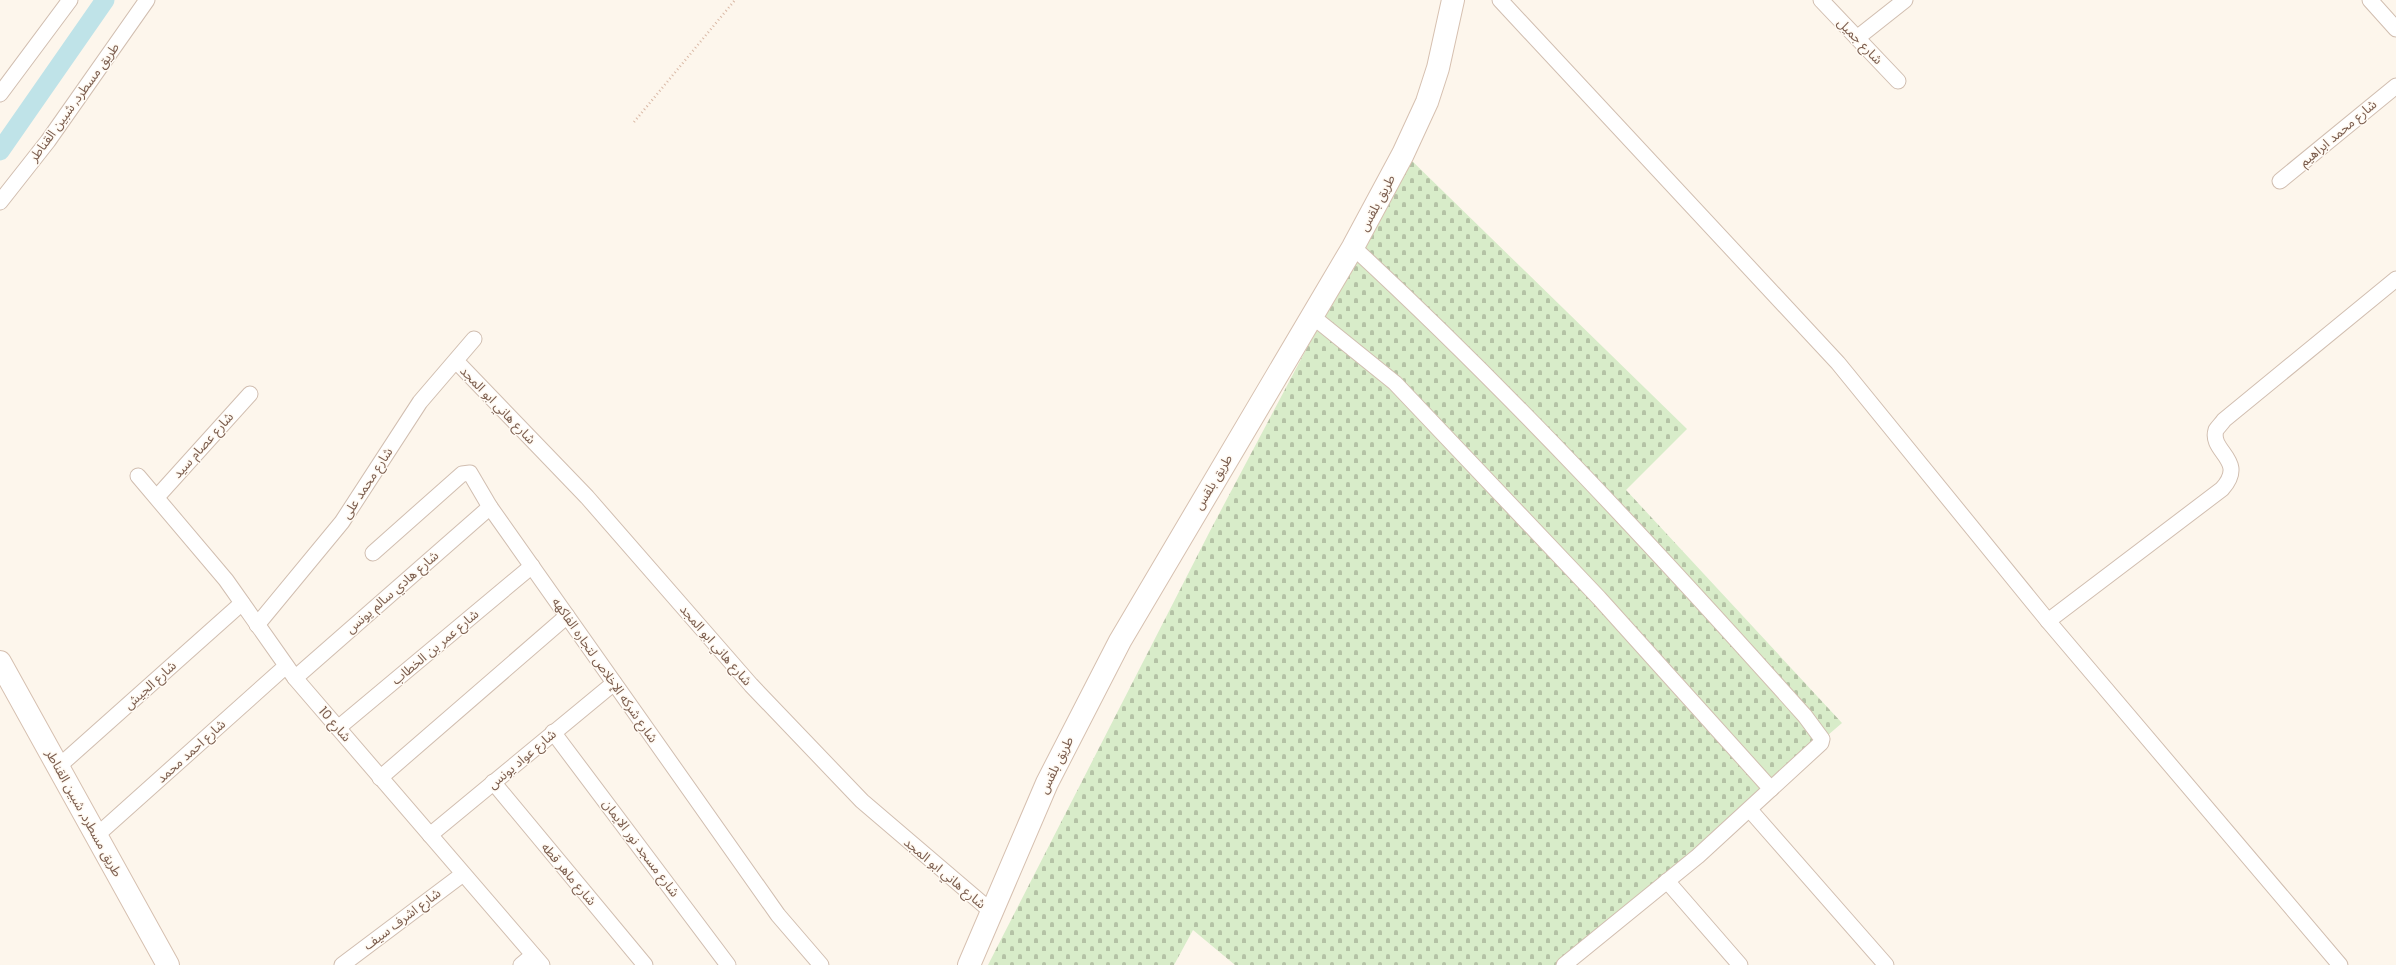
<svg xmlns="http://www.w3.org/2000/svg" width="2396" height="965" font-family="Poppins,'Noto Sans Arabic',sans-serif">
<defs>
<pattern id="cemetery-stones" width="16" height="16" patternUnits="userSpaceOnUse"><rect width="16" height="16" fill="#d8ecc9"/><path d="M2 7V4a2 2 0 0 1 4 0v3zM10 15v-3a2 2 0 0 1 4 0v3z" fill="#b4c2a5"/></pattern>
</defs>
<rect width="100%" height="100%" fill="#fdf6ec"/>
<!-- cemetery -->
<polygon fill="url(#cemetery-stones)" points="1408,157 1687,429 1626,490 1842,723 1561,965 1235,965 1193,930 1174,965 988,965 1210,531"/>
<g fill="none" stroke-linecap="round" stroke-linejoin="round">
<!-- canal -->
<polyline stroke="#bfe3e8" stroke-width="19" points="0,151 105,0"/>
<defs>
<g id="street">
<polyline points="1500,0 1838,363 2048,621 2340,965"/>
<polyline points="1821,0 1898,81"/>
<polyline points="2370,0 2396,29"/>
<polyline points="1857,38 1905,0"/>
<polyline points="0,94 70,0"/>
<polyline points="2280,181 2396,86"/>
<polyline points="0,202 48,141 147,0"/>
<path d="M1353,247C1513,395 1660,554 1805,716L1822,739L1821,743L1698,856L1564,965"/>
<polyline points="1312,316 1395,383 1599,598 1771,789"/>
<polyline points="456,361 587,497 751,685 862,801 992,912"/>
<polyline points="138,476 226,580 295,678 542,965"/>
<polyline points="157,497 250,394"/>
<polyline points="373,553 462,474 470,473 490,507 778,915 821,965"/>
<path d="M2048,621L2222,489C2248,460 2209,452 2216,430C2218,427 2222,423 2224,420L2396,279"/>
<polyline points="257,625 342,522 420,402 474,339"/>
<polyline points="295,678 490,507"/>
<polyline points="338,728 532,566"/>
<polyline points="553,732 728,965"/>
<polyline points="58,767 242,603"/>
<polyline points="380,778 567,616"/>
<polyline points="493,782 645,965"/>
<polyline points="1750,810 1886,965"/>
<polyline points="430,835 614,683"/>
<polyline points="96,836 286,666"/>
<polyline points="1667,881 1740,965"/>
<polyline points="342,965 463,874"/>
<polyline points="521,965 533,955"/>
</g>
<g id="secondary">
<polyline points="0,662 168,965"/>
<polyline points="969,965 1047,783 1120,641 1353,247 1403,154 1427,102 1438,68 1453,0"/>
</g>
</defs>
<!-- street casing -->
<use href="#street" stroke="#d1beb0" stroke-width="17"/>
<!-- secondary casing -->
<use href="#secondary" stroke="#d6c0b0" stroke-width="24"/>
<!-- path -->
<polyline stroke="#d9b8a5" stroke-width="2.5" stroke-dasharray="1 3" stroke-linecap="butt" points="634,122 735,0"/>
<!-- street -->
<use href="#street" stroke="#fff" stroke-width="15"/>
<!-- secondary -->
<use href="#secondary" stroke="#fff" stroke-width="22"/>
</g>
<g text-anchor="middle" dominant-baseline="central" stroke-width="3" stroke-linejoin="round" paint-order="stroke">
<!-- street labels -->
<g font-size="13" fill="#7a5c4d" stroke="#fffaf3">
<text transform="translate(1860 41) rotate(46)">شارع جميل</text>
<text transform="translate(74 102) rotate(-54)">طريق مسطرد, شبين القناطر</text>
<text transform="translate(2338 133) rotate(-40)">شارع محمد ابراهيم</text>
<text transform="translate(1377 203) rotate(-62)">طريق بلقس</text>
<text transform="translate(498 405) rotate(46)">شارع هاني ابو المجد</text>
<text transform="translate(203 445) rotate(-48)">شارع عصام سيد</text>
<text transform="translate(1213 482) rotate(-59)">طريق بلقس</text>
<text transform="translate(367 483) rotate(-57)">شارع محمد على</text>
<text transform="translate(392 592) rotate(-41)">شارع هادي سالم يونس</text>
<text transform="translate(716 645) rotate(49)">شارع هاني ابو المجد</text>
<text transform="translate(435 647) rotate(-40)">شارع عمر بن الخطاب</text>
<text transform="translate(605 670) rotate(55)">شارع شركه الإخلاص لتجاره الفاكهه</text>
<text transform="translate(150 685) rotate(-42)">شارع الجيش</text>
<text transform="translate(335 724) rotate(49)">شارع 10</text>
<text transform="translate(191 751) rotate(-42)">شارع احمد محمد</text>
<text transform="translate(522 759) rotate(-40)">شارع عواد يونس</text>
<text transform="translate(1056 765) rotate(-64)">طريق بلقس</text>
<text transform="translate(84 813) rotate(61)">طريق مسطرد, شبين القناطر</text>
<text transform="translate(641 848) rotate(53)">شارع مسجد نور الايمان</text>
<text transform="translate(945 873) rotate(40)">شارع هاني ابو المجد</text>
<text transform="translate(569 874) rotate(50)">شارع ماهر قطه</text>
<text transform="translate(402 919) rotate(-37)">شارع اشرف سيف</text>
</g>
</g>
</svg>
